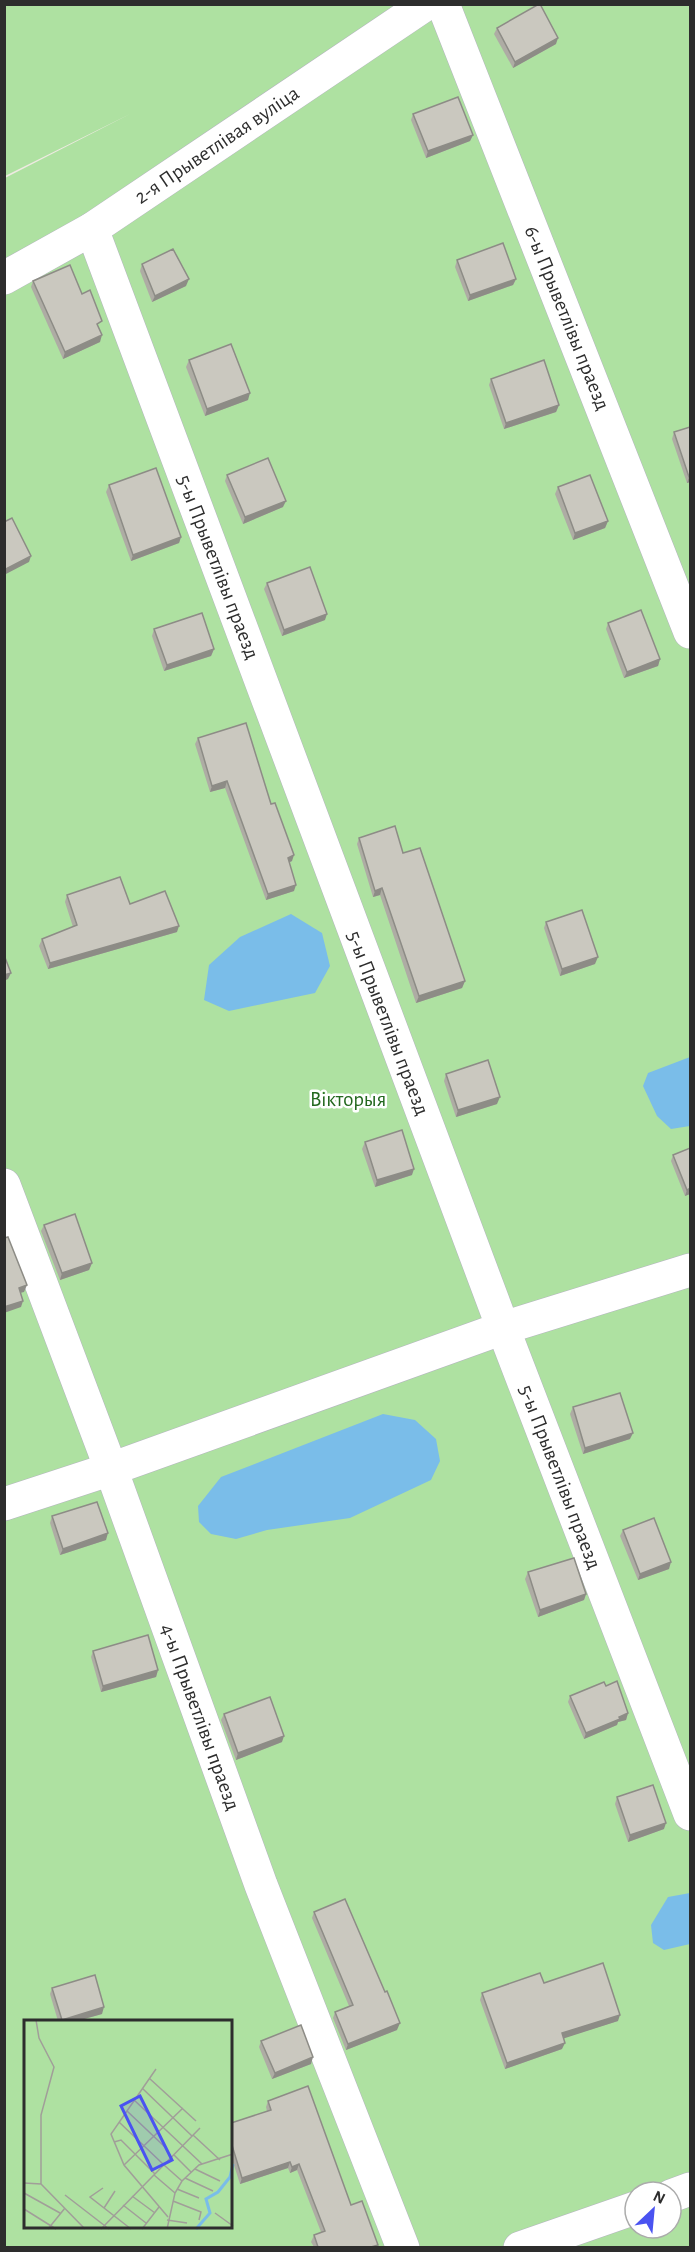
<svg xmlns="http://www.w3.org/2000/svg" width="695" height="2252" font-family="'Alegreya Sans',sans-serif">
<rect width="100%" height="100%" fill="#eeeae1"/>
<!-- green -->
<path fill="#aee1a1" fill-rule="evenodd" d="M5,5H690V2247H5V178L130,114L5,176ZM26,2021H231V2226H26ZM635,2192H671V2228H635Z"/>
<!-- water -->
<g fill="#7abde9">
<polygon points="291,914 322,933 330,966 315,993 229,1011 204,1000 209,965 240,937"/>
<polygon points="690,1057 690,1126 671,1129 657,1116 643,1086 648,1073"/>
<polygon points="383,1414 415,1420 436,1439 440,1461 431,1480 350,1518 267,1530 236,1539 211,1534 199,1522 198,1506 221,1477"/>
<polygon points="690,1893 690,1944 664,1950 653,1943 651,1925 668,1897"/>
</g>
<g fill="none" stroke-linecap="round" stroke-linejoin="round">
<defs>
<g id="minor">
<polyline points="443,4 690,632"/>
<polyline points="92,229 503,1328 690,1814"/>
<polyline points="4,278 92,229 426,4"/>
<polyline points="4,1185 111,1469 261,1885 403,2248"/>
<polyline points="4,1504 111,1469 503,1328 690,1270"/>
<polyline points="671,2196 690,2189"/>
<polyline points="520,2248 635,2208"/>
</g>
</defs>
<!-- minor casing -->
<use href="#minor" stroke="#b4b5bf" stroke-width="34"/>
<!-- minor -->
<use href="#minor" stroke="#fff" stroke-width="33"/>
</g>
<!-- wall -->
<g fill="#aeaca4">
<polygon points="497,28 556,44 513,68 494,34"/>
<polygon points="413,114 473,135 470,141 426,158 411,120"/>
<polygon points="457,260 516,279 513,285 468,301 455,267"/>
<polygon points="142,264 186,286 152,302 140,271"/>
<polygon points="33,281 82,294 99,328 100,342 63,359 31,287"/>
<polygon points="189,360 248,400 205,416 186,367"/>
<polygon points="491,379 559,405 556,412 504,429 489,385"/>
<polygon points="690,427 690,482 687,483 672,439 674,432"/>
<polygon points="227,475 283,507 243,524 225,481"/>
<polygon points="109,485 181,537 179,543 131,561 106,492"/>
<polygon points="558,487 608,521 605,528 573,540 555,494"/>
<polygon points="267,583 325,620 282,636 264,589"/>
<polygon points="608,623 660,659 658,666 624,678 606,629"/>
<polygon points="154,629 214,649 211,656 164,671 152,636"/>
<polygon points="198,738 271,804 292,861 289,863 294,891 266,900 225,788 210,792 195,744"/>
<polygon points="359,838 403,853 465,981 462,988 416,1003 380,895 373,897 357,844"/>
<polygon points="67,895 130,904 177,932 48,969 39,946 42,939 73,927 65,902"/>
<polygon points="546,922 595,964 560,976 544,928"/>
<polygon points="446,1074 497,1104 456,1117 444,1081"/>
<polygon points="365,1142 412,1175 375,1187 362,1149"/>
<polygon points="690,1148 690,1194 685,1196 671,1161 673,1155"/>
<polygon points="44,1225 92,1263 89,1270 60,1280 41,1231"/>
<polygon points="573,1407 630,1439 583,1454 570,1414"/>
<polygon points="52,1516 106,1540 60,1555 50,1523"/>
<polygon points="623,1530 669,1569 638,1580 620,1536"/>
<polygon points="528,1572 586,1594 584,1600 538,1617 525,1579"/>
<polygon points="93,1651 158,1670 156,1677 101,1692 91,1657"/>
<polygon points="606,1686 628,1713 626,1720 618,1722 617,1725 584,1739 568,1702 570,1696"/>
<polygon points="224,1714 282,1742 236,1760 221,1720"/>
<polygon points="617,1797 664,1829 628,1842 615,1804"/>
<polygon points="314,1912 385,1992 397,2030 346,2050 333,2018 335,2012 349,2006 312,1918"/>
<polygon points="52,1988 102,2014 77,2021 58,2021 50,1994"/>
<polygon points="482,1993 618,2021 563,2038 562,2049 505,2069 480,2000"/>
<polygon points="261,2041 311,2064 272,2079 259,2047"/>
<polygon points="268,2101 351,2205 377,2247 314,2247 311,2242 314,2235 321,2232 297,2170 290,2173 288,2168 240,2184 231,2156 231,2123 267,2111 266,2107"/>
</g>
<!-- shaded-wall -->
<g fill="#8d8c86">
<polygon points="558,38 556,44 513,68 515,62"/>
<polygon points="473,135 470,141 426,158 428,151"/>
<polygon points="189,279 186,286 152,302 155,296"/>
<polygon points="516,279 513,285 468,301 470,295"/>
<polygon points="102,335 100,342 63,359 65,352"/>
<polygon points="250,393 248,400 205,416 207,409"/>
<polygon points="559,405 556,412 504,429 506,423"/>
<polygon points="689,477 690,477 690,482 687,483"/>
<polygon points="286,501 283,507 243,524 245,517"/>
<polygon points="608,521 605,528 573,540 575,533"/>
<polygon points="181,537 179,543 131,561 133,555"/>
<polygon points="31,556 29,562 4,575 4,570"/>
<polygon points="327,614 325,620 282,636 284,630"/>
<polygon points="214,649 211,656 164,671 167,665"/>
<polygon points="660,659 658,666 624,678 627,672"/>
<polygon points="227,781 225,788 210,792 212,786"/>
<polygon points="294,855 292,861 285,864 288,858"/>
<polygon points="296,885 294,891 266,900 268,894"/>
<polygon points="382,888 380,895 373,897 375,891"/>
<polygon points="179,926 177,932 48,969 50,963"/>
<polygon points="598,957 595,964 560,976 562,969"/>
<polygon points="11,973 8,979 4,981 4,975"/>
<polygon points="465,981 462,988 416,1003 419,996"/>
<polygon points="500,1097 497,1104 456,1117 458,1110"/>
<polygon points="414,1169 412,1175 375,1187 377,1180"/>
<polygon points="690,1188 690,1194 685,1196 687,1190"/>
<polygon points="92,1263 89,1270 60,1280 62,1273"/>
<polygon points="27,1285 24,1292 16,1294 19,1288"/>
<polygon points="23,1301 21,1307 4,1313 4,1307"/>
<polygon points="633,1433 630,1439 583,1454 585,1448"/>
<polygon points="108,1533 106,1540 60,1555 63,1549"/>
<polygon points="671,1562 669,1569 638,1580 640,1574"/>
<polygon points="586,1594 584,1600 538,1617 540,1610"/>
<polygon points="158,1670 156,1677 101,1692 103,1686"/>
<polygon points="628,1713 626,1720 618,1722 617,1725 584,1739 586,1733"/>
<polygon points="284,1736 282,1742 236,1760 238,1753"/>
<polygon points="666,1823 664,1829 628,1842 630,1835"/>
<polygon points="104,2007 102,2014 77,2021 61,2021 62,2020"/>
<polygon points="620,2015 618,2021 559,2040 562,2033"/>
<polygon points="400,2023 397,2030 346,2050 348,2044"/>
<polygon points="565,2043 562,2049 505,2069 507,2063"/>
<polygon points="313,2057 311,2064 272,2079 275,2073"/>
<polygon points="290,2162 288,2168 240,2184 242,2178"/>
<polygon points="299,2164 297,2170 290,2173 292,2167"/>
</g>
<!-- building -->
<g fill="#cac8bf" stroke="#8d8c86" stroke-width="1.5">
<polygon points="539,4 540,4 558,38 515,62 497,28"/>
<polygon points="458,97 473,135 428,151 413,114"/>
<polygon points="503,243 516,279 470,295 457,260"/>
<polygon points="173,249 189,279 155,296 142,264"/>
<polygon points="70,265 82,294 90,290 102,321 97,324 102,335 65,352 33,281"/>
<polygon points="231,344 250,393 207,409 189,360"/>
<polygon points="544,360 559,405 506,423 491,379"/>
<polygon points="690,427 690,477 689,477 674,432"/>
<polygon points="268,458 286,501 245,517 227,475"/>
<polygon points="156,468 181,537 133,555 109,485"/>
<polygon points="590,475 608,521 575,533 558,487"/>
<polygon points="12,518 31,556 4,570 4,522"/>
<polygon points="310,567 327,614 284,630 267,583"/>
<polygon points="641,610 660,659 627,672 608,623"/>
<polygon points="202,613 214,649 167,665 154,629"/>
<polygon points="246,723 271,804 275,803 294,855 288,858 296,885 268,894 227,781 212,786 198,738"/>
<polygon points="395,826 403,853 420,848 465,981 419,996 382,888 375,891 359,838"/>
<polygon points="120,877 130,904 165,891 179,926 50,963 42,939 77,925 67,895"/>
<polygon points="582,910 598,957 562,969 546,922"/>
<polygon points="4,955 11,973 4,975"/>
<polygon points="488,1060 500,1097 458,1110 446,1074"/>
<polygon points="402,1130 414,1169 377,1180 365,1142"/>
<polygon points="690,1148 690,1188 687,1190 673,1155"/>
<polygon points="75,1214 92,1263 62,1273 44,1225"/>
<polygon points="8,1237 27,1285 19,1288 23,1301 4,1307 4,1238"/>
<polygon points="620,1393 633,1433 585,1448 573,1407"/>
<polygon points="97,1502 108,1533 63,1549 52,1516"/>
<polygon points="654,1518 671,1562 640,1574 623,1530"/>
<polygon points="574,1558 586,1594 540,1610 528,1572"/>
<polygon points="148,1635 158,1670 103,1686 93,1651"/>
<polygon points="617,1681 628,1713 619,1717 620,1719 586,1733 570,1696 604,1682 606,1686"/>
<polygon points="270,1697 284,1736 238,1753 224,1714"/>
<polygon points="653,1785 666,1823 630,1835 617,1797"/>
<polygon points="345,1899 385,1992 387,1991 400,2023 348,2044 335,2012 353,2005 314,1912"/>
<polygon points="603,1963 620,2015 562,2033 565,2043 507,2063 482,1993 540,1973 544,1983"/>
<polygon points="95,1975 104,2007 62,2020 52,1988"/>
<polygon points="301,2025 313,2057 275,2073 261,2041"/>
<polygon points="308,2086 351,2205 362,2201 378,2245 371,2247 318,2247 314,2235 325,2231 299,2164 292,2167 290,2162 242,2178 231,2142 231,2123 271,2110 268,2101"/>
</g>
<g text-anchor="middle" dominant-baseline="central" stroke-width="5" stroke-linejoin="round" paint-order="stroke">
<!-- street labels -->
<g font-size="21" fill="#2d2d2d" stroke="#fff">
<text transform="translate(217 145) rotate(-34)">2-я Прыветлівая вуліца</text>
<text transform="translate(567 318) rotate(68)">6-ы Прыветлівы праезд</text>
<text transform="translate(218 567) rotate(69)">5-ы Прыветлівы праезд</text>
<text transform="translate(388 1023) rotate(69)">5-ы Прыветлівы праезд</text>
<text transform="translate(560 1477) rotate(69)">5-ы Прыветлівы праезд</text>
<text transform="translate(200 1717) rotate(70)">4-ы Прыветлівы праезд</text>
</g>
<!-- park labels -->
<g font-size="21" fill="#24681f" stroke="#fff">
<text x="348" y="1099">Вікторыя</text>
</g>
</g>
<!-- overview -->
<g transform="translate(24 2020)">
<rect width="208" height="208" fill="#eeeae1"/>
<path d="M0,0H208V208H0Z" fill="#aee1a1"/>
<path fill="none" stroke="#7abde9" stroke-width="3" d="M172,209L186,193L182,179L194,172L206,157L209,144"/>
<path fill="none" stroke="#a19e99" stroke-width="1.5" d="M12,0L15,18L30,47L17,95V164M132,49L87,114L100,145L144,197M125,58L172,101M118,68L168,116M109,79L178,144M103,91L142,128M95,102L140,145M169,115L196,140M90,122L97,120L131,154M150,135L167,152M100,145L159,88M140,145L158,161M171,149L196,161M130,155L151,173M161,158L189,171M0,163L17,164L61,209M79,168L66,177L107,209M153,169L175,178M0,173L36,193M41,175L85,209M108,176L131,193M149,181L177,192L175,200M99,185L122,203M80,188L91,171M0,189L32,209M191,193L209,206M143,200L163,203M24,209L41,188M77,209L176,108M118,209L135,187M143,209L151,173L158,161L175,145L209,134"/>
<path fill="#4a53f1" fill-opacity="0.15" stroke="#4a53f1" stroke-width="3" d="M116,76L148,140L128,150L97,86Z"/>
<rect width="208" height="208" fill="none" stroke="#2d2d2d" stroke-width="3"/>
</g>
<!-- border -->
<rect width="695" height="2252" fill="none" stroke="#2d2d2d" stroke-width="12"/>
<!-- north arrow -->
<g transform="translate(653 2210) rotate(26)"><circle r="28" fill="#ffffff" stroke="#ababab" stroke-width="1.5"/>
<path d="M0-4.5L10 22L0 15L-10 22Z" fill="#4a53f1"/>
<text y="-9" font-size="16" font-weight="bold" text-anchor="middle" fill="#2d2d2d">N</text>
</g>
</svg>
